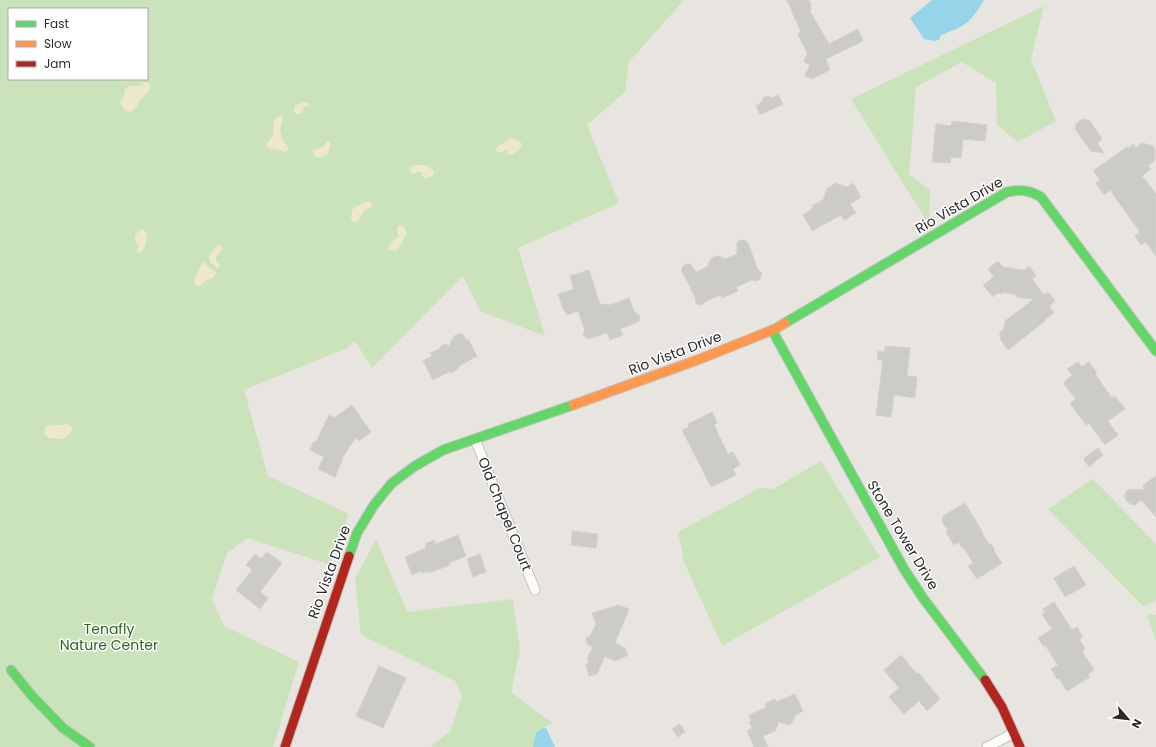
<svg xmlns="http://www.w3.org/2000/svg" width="1156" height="747" font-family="Poppins,sans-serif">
<rect width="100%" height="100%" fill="#e8e5e0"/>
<!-- green -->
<g fill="#cae3ba" fill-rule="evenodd">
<path d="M0,0H684L629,62L625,92L587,125L619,203L518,248L545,336L480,311L463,276L372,368L355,341L347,348L244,390L268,476L349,514L328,564L248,538L227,553L212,599L224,626L299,662L273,747H0ZM9,9H147V79H9Z"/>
<polygon points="1044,6 1031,59 1056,121 1018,142 997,125 996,83 962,62 916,87 909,174 930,190 929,225 851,99"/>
<polygon points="821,461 880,557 722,646 684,562 678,532 760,488 773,489"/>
<polygon points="1093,479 1156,544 1156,600 1144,607 1048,509"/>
<polygon points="376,539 407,612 513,599 520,651 511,692 552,723 536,733 533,747 431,747 451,730 462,697 455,681 361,635 355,579"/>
<polygon points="1147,614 1156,615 1156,641"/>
</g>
<!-- sand -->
<g fill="#ede7ce">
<path d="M144,82C158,84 147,93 142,98C138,103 137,109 130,112C124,111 121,106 120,101L124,96L125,89L131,86H139Z"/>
<polygon points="303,102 309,103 309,106 304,107 301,114 296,114 294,112 295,106"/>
<polygon points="279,116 281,116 283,118 280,129 282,139 289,148 286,152 269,148 266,145 273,135 274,120"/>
<polygon points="512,138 520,141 522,145 519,150 512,155 508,154 507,149 500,153 497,152 496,149 498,146"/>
<polygon points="327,141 330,142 331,144 327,155 320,158 314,156 313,153 314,150 323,147"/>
<polygon points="413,165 425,165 434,171 434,174 432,176 426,178 422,176 421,171 412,174 409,169"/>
<path d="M369,201L372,204V207C360,210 364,214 358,222H352L351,219L352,210L357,206Z"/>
<path d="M400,225C414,231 401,241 398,250L390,251L388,248L393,241L399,237L397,230L398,226Z"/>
<path d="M143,229L147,234C146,241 147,247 140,253L137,251L139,246C132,236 134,235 143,229Z"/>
<polygon points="220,245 223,249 216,257 216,261 220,266 218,269 210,262 209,257 215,248"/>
<polygon points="202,262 204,262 207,266 216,272 216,274 213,278 206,280 199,287 196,285 194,281"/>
<polygon points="68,424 72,427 72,431 63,439 49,438 44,433 45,428 47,426"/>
</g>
<!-- water -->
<g fill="#95d4e9">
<path d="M932,0H984C970,23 966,26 941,35L939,40L934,41L924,39L910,18Z"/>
<polygon points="543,728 546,728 555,747 533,747 536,733"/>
</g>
<!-- building -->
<g fill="#cdcbc7" stroke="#d3d1cc">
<polygon points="787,0 809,0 811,4 810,11 829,44 858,29 863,41 826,59 830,70 812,79 805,76 810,65 804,62 807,53 798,34 801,32"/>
<polygon points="778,95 783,104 760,115 756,106 762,102 763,98 767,96 773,98"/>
<polygon points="1082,119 1090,121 1102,139 1097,143 1104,153 1091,151 1075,129 1076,124"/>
<polygon points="952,121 987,125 985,141 963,139 961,158 951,157 950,163 932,162 936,124 951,126"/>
<polygon points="1142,143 1153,146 1155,149 1155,160 1148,166 1151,169 1142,176 1156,194 1156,256 1146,242 1141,245 1135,236 1140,232 1110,190 1104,195 1096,183 1100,180 1093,171 1127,147 1128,149 1133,144 1136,148"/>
<polygon points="836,183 847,187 853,183 861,197 850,204 856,213 844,220 841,215 812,231 803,215 813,208 812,206 823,200 827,189"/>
<polygon points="740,240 745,240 748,243 758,270 762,273 760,279 756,281 752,280 736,287 738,291 722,298 721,295 706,301 702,305 696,304 695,297 682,271 682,267 686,264 690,264 696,272 707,267 711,259 714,257 719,256 726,259 737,254 737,243"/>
<polygon points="998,261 1003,267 1024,270 1029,266 1036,276 1032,279 1044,295 1048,292 1055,301 1049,306 1054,313 1044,320 1045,321 1008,350 1000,339 1001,337 999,333 1004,329 1005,321 1034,299 1017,297 1016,295 1003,292 1002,294 997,293 993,297 983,285 994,277 988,269"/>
<polygon points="589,270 600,304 610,305 629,298 634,311 639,315 640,320 638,322 620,329 623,335 610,340 607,333 588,339 584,336 583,333 585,330 578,311 567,315 566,311 564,311 558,294 574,289 570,276"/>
<polygon points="462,333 466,340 468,339 477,356 458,367 459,368 451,373 450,371 433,380 423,361 432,356 430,353 439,349 440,347 445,344 449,346 454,336"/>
<polygon points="885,346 910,348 907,376 917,377 915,398 894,395 891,417 876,415 883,360 877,360 878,351 885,352"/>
<polygon points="1078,362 1082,367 1089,362 1097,373 1095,374 1112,398 1115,396 1125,409 1108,421 1118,435 1105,445 1089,423 1086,425 1070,403 1076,399 1064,384 1065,381 1072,375 1067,369"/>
<polygon points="352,405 371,432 359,441 356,437 342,458 343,458 335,477 318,469 324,457 310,450 314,441 316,442 329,415 334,418"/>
<polygon points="712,412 717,423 714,425 728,454 733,452 740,465 733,469 736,475 711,487 682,430 689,427 688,424"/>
<polygon points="1098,448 1103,455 1089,467 1084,460 1085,460 1084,458"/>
<polygon points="1156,476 1156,517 1141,500 1135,505 1130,504 1125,499 1125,493 1129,489 1144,490 1143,485"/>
<polygon points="965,503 982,531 982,533 989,544 992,545 994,548 994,551 1002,563 977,579 968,566 973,563 964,548 963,549 959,542 954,545 946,532 948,530 942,521 943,516"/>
<polygon points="572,531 598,534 596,548 571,545"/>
<polygon points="458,535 466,556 449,563 450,565 429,573 428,571 422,573 421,571 412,575 405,557 426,548 425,544 434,540 436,544"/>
<polygon points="267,552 282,563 260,592 268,598 260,609 236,590 252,570 246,565 255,554 261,559"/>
<polygon points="480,554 486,572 473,577 467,559"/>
<polygon points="1074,566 1086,585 1065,597 1054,578"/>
<polygon points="1054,602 1072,630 1077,627 1083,637 1079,639 1085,649 1082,651 1094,670 1088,674 1090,677 1067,691 1059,678 1057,679 1051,669 1058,665 1045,645 1044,647 1038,638 1052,629 1042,614 1045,613 1043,609"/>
<polygon points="618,605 629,609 615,643 625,648 628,655 615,661 605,656 597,674 589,676 586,666 589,660 587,659 593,647 587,644 586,638 591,635 596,624 592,613"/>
<polygon points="901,655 917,674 919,673 940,699 927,711 919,701 904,714 889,697 899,688 884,670"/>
<polygon points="379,666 406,678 383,728 356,716"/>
<polygon points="795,694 803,711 795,715 792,723 788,725 779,722 775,731 763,736 768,747 754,747 747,731 752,728 749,722 752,721 749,715 767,707 765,704 775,699 776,702"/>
<polygon points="680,724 685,732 678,737 672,729"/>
</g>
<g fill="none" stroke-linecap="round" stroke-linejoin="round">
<defs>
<g id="street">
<polyline points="475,439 535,590"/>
<polyline points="987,747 1014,733"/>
</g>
<g id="fast">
<path d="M785,323L1007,192C1020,189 1030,190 1041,197L1156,351"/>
<polyline points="772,330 904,569 923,598 985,680"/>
<polyline points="349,556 357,533 374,505 392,483 415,466 443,450 573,405"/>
<polyline points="11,670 32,696 63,728 90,747"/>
</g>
<polyline id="slow" points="573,405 700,359 775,329 785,323"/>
<g id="jam">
<polyline points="985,680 1002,707 1020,747"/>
<polyline points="285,747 349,556"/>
</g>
</defs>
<!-- street casing -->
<use href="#street" stroke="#c2c1c1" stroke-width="11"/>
<!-- fast casing -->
<use href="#fast" stroke="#c2c1c1" stroke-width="11"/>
<!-- slow casing -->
<use href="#slow" stroke="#c2c1c1" stroke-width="11"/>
<!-- jam casing -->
<use href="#jam" stroke="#c2c1c1" stroke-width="11"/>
<!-- street -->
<use href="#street" stroke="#fcfbfa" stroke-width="9"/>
<!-- fast -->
<use href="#fast" stroke="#63d668" stroke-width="9"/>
<!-- slow -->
<use href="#slow" stroke="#ff974d" stroke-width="9"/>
<!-- jam -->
<use href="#jam" stroke="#b3261e" stroke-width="9"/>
</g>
<g text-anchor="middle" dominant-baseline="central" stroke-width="3" stroke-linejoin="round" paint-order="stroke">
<!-- street labels -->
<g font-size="14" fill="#2a2a2a" stroke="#fff">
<text transform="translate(959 205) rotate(-30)">Rio Vista Drive</text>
<text transform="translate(675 353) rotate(-21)">Rio Vista Drive</text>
<text transform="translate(505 514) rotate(68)">Old Chapel Court</text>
<text transform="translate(903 535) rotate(59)">Stone Tower Drive</text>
<text transform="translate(329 572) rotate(-70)">Rio Vista Drive</text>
</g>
<!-- park labels -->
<g font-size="14" fill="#2b671b" stroke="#fff">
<text x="109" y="629">Tenafly<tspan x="109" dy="16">Nature Center</tspan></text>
</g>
</g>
<!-- legend -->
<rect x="8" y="8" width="140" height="72" fill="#ffffff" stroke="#aaaaaa"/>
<rect x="16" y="21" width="20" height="6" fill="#63d668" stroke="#aaaaaa"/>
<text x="44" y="28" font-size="12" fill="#2a2a2a">Fast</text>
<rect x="16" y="41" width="20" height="6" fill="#ff974d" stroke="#aaaaaa"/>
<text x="44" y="48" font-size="12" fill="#2a2a2a">Slow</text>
<rect x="16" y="61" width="20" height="6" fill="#b3261e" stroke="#aaaaaa"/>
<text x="44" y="68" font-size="12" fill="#2a2a2a">Jam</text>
<!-- north arrow -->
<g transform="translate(1128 719) rotate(118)" stroke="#ffffff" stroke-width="3" paint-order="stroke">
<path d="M0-3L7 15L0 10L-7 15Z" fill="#2a2a2a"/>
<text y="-6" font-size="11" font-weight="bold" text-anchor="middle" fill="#2a2a2a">N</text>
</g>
</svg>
